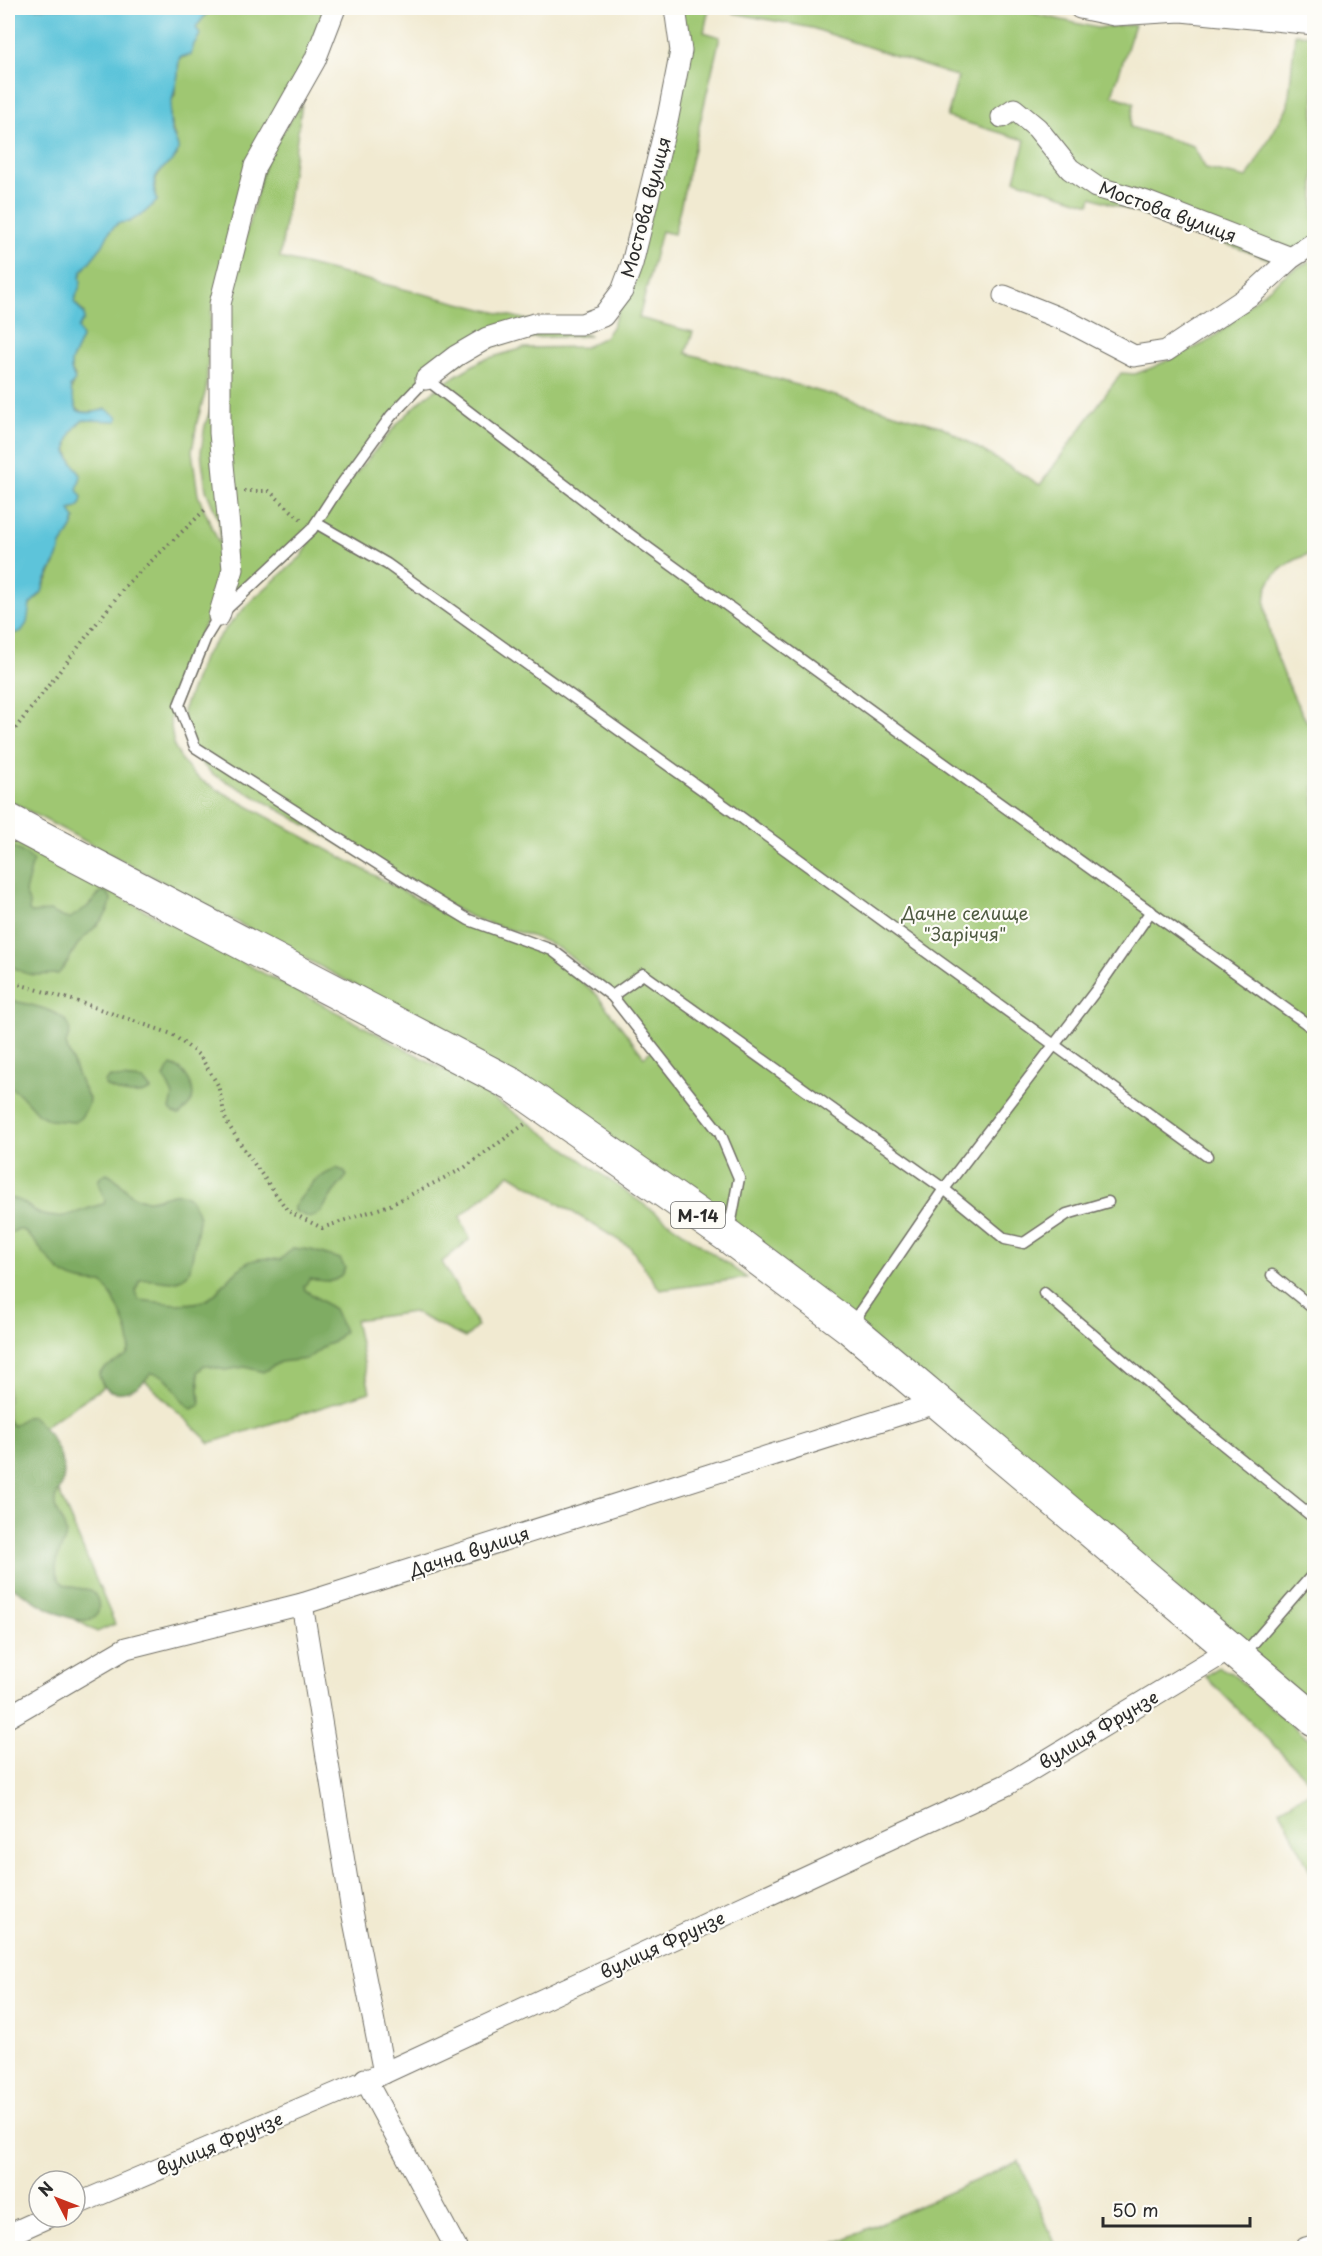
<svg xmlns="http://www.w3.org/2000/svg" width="1322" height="2256" font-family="'Playpen Sans',sans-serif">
<rect width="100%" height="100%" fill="#fdfcf7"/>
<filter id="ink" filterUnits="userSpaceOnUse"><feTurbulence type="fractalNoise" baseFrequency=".0167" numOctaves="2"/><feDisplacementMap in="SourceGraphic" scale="12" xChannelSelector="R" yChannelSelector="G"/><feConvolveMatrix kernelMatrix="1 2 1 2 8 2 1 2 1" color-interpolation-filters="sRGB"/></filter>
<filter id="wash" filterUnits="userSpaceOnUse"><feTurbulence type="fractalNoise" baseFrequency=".008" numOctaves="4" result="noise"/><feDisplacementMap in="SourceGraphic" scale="24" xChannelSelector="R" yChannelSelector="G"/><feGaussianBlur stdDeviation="1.35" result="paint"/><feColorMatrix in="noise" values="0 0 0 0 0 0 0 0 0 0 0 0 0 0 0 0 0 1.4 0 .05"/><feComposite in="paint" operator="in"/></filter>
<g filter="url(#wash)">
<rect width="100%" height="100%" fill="#f1ead1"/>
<!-- green -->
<g fill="#9fc772" stroke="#65794e" stroke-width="1.5">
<path d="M211,8H331L291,93L211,313L206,390L197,422L192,451L198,495L222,550L223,561L217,597L197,641L170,720L174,746L183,762L193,774L204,782L465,925L539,950L557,959L597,995L644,1057L655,1047C627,1013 601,978 564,952C535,932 498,930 467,915C380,871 299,817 212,774L191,752L186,742L183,730V711L204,656L226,628L252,600L302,556L342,490L398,423L424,398L455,376L482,360L524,348L585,347L605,337L612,327L636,266L670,114L673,8H709L704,32L720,37L674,234L661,231L639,318L693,332L686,353L943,427L1040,485L1121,373L1135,374L1151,368L1205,343L1228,326L1244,309L1289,272L1314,259V552C1298,558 1279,566 1270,582C1252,612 1294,706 1314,732V1708L930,1381L364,990L8,800V634L16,633L30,604L40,595L58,557L61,545L72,528L75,519L70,510L77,508L81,501L77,490L79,472C76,467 71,461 69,455C64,442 73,427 83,420H117L106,409C76,420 65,403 75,376L71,370V362L82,338L78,328L84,313L74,302L82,271L96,253L110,231L118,223L129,222L144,213L157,201C149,177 161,170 177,155V145L170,120L171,101L175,95V85L180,57H185L200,35L196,27Z"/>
<polygon points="734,8 1019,8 1040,15 1097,28 1135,24 1112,95 1134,103 1130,127 1193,146 1206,169 1247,178 1288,106 1295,34 1314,35 1314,248 1280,263 1092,197 1090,204 1015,180 1025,140 947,117 958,77 812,28 733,13"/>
<polygon points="302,103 280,258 591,336 526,338 500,344 477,352 417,392 392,416 296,551 268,577 225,598 219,521 206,490 201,452 205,425 212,406 215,348 268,153"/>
<polygon points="8,837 462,1079 524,1119 747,1278 660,1290 630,1247 510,1174 460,1217 470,1239 442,1262 478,1326 465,1338 413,1312 355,1320 370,1392 210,1443 132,1368 34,1433 115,1624 97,1632 8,1581"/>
<polygon points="1219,1667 1231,1673 1314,1744 1314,1786 1205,1676"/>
<polygon points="1314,1789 1314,1879 1280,1809"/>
<polygon points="1019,2161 1057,2248 825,2248"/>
</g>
<!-- forest -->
<g fill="#7fac64" stroke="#556c48" stroke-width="1.5">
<path d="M8,844L27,855L33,861L25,892L30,905L29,911L32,913L50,911L62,917L69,919L87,907L101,892H106L111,898C111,917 91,929 79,943C71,953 69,963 58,974C38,975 23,978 8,962Z"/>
<path d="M8,1000C23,1003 63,1010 69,1026C72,1033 66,1039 66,1045L79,1079L89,1099L88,1106L80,1119L74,1122L50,1120L38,1114L20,1094L10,1087H8Z"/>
<path d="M171,1065C184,1068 196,1086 192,1100C190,1106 184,1111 179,1115L173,1113L170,1109L173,1096L164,1077Z"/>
<path d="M110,1077L143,1080L151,1090C137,1098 118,1093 105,1085V1082Z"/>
<polygon points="336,1168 344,1171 347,1176 333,1193 321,1212 310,1218 294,1211 294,1206 315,1180"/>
<path d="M107,1173C122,1180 126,1197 144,1200C157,1202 172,1190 185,1195C192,1197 198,1212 199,1218C199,1222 191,1264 190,1269C189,1273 185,1277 181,1279C170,1286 153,1277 140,1280L135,1292L139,1300C159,1302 190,1308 208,1299C212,1297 218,1291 221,1287C241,1266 249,1254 280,1260L293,1248L311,1250L340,1259L345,1268C338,1286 326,1281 310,1279L304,1286L305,1290L334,1309L344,1331L334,1342L326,1345L307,1359L280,1362L263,1372L245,1367L225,1370L204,1365L198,1372L200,1405L192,1409C175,1399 173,1372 151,1373C147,1377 145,1381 141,1384C125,1396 103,1397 99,1374C106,1364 117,1363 126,1356C139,1344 113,1293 102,1283C56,1284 53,1260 25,1231L18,1229L8,1235V1198C25,1199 27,1208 40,1214C63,1223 82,1208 104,1204L105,1200L98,1181L101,1176Z"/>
<path d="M32,1416C48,1429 68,1458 63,1480C61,1490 54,1493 55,1505C56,1516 69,1527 65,1539C63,1546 58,1553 57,1561C51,1588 73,1587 91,1590C97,1596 100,1602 98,1611C89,1640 22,1593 8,1584V1420L13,1426L25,1417Z"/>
</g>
<!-- water -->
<path fill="#5dc4da" stroke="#447882" stroke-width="1.5" d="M8,8H211L196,27L200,35L194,44L191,55L180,57C177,63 179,68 178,75C175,92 167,110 171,129C172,136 179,144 178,150C176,168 144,166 157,201L144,213L129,222L118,223L110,231L103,245L82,271L80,277L81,283L74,302L84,314V320L78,328L82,338L71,362V370L75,380L70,387L77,410C85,415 97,412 106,409L118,417L117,421L83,420C73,427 64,442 68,455C71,462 78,469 81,476L77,490L82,497L80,506L70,510L75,519L72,528L61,545L58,557L45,581L42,592L30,604L27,623L21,632L8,634Z"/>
</g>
<g filter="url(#ink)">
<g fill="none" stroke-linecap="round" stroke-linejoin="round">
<defs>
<g id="lane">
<polyline points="316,523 387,564 742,818 1207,1156"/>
<polyline points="612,996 643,974 944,1189 1005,1239 1024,1243 1067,1214 1108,1202"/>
<polyline points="729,1231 739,1178 720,1133 612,996 552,950 469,920 406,882 195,747 179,705 206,637 219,616 312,529 338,489 391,416 426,379 625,531 917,744 1314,1029"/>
<polyline points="1272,1275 1314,1309"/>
<polyline points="1044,1293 1194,1421 1314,1518"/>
<polyline points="851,1325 944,1189 1097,989 1151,911"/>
<polyline points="1244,1654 1314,1573"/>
</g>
<g id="street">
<polyline points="1080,8 1114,15 1181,11 1314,24"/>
<polyline points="1002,117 1014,109 1037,128 1070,169 1096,187 1144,201 1291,258"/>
<polyline points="1004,296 1069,322 1134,356 1166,351 1252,294 1291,258 1314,243"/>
<polyline points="426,379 456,356 487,338 534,324 582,324 603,316 622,291 632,264 668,117 681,51 675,8"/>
<polyline points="219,616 233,569 220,433 220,304 255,166 315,60 335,8"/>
<polyline points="302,1604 352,1911 384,2073"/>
<polyline points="8,1717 126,1648 302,1604 939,1402"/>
<polyline points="365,2079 456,2248"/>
<polyline points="75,2205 384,2073 1006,1785 1232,1648"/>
<polyline points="8,2235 48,2217"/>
<polyline points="1306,2248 1314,2246"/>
</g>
<polyline id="highway" points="8,820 513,1085 728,1236 849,1327 1314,1719"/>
</defs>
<!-- lane casing -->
<use href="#lane" stroke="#706e65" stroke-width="13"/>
<!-- street casing -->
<use href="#street" stroke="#706e65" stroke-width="23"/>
<!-- highway casing -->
<use href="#highway" stroke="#706e65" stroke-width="35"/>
<!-- path -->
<g stroke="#706e65" stroke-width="4" stroke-dasharray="1.5 4.5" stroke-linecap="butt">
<polyline points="244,491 269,491 303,521"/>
<polyline points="8,738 127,584 207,508"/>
<polyline points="8,981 79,1002 172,1034 200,1056 218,1085 226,1121 245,1151 288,1211 322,1228 390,1205 464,1168 525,1124"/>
</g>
<!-- lane -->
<use href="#lane" stroke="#fff" stroke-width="10"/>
<!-- street -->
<use href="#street" stroke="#fff" stroke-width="21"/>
<!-- highway -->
<use href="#highway" stroke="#fff" stroke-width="33"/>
</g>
</g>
<g text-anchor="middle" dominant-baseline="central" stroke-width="4.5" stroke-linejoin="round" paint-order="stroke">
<!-- shield labels -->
<rect fill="#fdfcf7" stroke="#6a6a68" stroke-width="1.5" x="671" y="1202" width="54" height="26" rx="4.5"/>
<g font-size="16" font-weight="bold" fill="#2b2b2b">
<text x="698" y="1215">М-14</text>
</g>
<!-- street labels -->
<g font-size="18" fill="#2b2b2b" stroke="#fdfcf7">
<text transform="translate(645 207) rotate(-75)">Мостова вулиця</text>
<text transform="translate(1168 211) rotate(20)">Мостова вулиця</text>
<text transform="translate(469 1551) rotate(-18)">Дачна вулиця</text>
<text transform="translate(1098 1729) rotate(-31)">вулиця Фрунзе</text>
<text transform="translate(662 1944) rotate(-25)">вулиця Фрунзе</text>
<text transform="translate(219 2143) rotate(-23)">вулиця Фрунзе</text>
</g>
<!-- park labels -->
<g font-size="18" fill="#4e5a40" stroke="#fdfcf7">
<text x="965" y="912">Дачне селище<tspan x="965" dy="21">"Заріччя"</tspan></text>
</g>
</g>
<!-- margin -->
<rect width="1322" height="2256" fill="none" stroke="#fdfcf7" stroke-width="30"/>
<!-- north arrow -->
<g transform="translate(57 2199) rotate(312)"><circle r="28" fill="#fdfcf7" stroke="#a9a8a5" stroke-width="1.5"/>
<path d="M0-4.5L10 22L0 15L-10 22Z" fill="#c8321e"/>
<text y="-9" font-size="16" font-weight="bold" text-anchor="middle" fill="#2b2b2b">N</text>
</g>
<!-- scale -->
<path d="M1103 2217v9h147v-9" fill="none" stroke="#2b2b2b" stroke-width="3"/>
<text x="1112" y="2217" font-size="18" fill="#2b2b2b" stroke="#fdfcf7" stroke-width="4.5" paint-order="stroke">50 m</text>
</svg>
